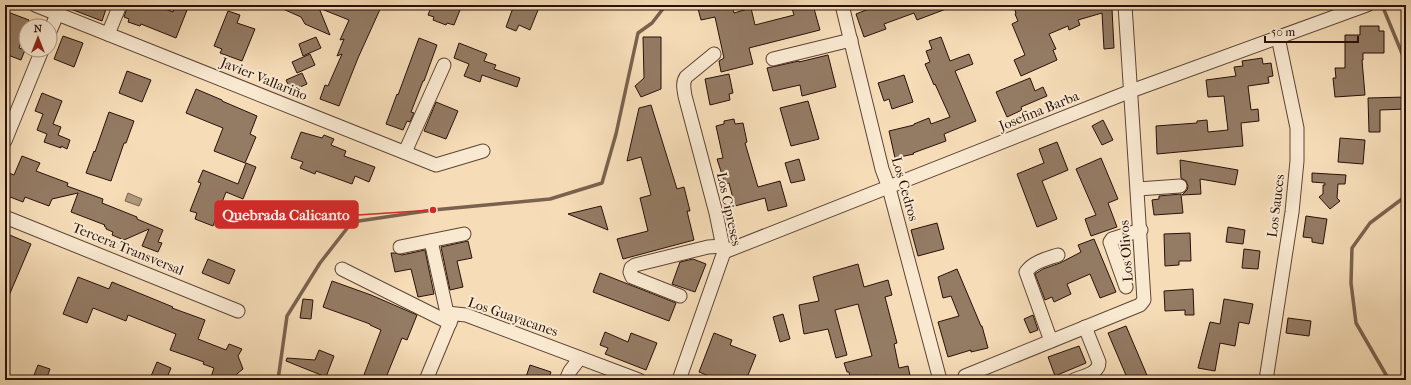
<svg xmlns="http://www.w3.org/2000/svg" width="1411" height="385" font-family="'IM FELL French Canon',serif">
<rect width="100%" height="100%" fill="#f6ddb8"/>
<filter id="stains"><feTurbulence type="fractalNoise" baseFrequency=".005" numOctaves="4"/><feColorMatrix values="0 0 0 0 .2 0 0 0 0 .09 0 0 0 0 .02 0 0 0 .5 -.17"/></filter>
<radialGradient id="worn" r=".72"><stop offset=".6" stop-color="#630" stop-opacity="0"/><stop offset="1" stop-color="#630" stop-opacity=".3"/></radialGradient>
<!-- water -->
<polygon fill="#b0987c" stroke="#7a624e" points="128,193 142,199 139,206 125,201"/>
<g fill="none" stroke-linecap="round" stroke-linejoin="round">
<!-- stream -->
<g stroke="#7a624e" stroke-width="3.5">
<polyline points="1382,5 1406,63"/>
<polyline points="278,380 287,316 320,263 352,222 433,210 550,199 602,183 616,134 638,33 652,23 666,5"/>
<polyline points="1389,380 1356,323 1351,283 1352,248 1370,223 1406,196"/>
</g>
</g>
<!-- building -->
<g fill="#947b64" stroke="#291109">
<polygon points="69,5 103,5 102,8 106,9 102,21 68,8"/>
<polygon points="128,5 155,5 173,12 175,5 189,5 176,38 141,24 140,26 128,22 129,19 124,17"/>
<polygon points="274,5 382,5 358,58 339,106 320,99 325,85 328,86 342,54 337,56 344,39 340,40 349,20 319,8 330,35 305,24 301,17"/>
<polygon points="432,5 462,5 454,25 447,23 446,25 433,20 434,17 428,15"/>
<polygon points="514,5 525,5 538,10 530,30 519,25 516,31 506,27"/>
<polygon points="697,5 732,5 734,13 751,8 755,25 794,15 791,5 813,5 820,30 749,48 753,64 721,72 719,61 724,58 715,17 701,20"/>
<polygon points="879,5 954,5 954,6 917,20 914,13 884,24 886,29 864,37 856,14"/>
<polygon points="1017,5 1117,5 1117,8 1112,9 1114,48 1104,49 1102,13 1078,20 1080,25 1069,30 1068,26 1049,34 1056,49 1053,50 1057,60 1021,76 1014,60 1025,55 1012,24 1018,21 1015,14 1016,14 1015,10 1018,9"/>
<polygon points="5,11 29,20 19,48 25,50 21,60 5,54 10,38 5,36"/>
<polygon points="228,11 240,15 237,23 255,29 242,61 220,53 222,49 214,46"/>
<polygon points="1360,26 1379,26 1379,31 1384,31 1384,53 1363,53 1363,60 1362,60 1365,95 1335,97 1333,78 1336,78 1335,68 1345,68 1345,35 1360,35"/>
<polygon points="63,36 83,43 74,67 54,59"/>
<polygon points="316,37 321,48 303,56 299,44"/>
<polygon points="643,37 661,37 661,89 641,97 635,86 644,78"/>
<polygon points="941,37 950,61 969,54 973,64 955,71 976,121 944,134 946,141 913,153 914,154 895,158 889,131 914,125 914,124 929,118 931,124 950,117 935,84 934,85 925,64 930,62 926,51 932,49 929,41"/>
<polygon points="419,38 437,45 424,81 423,81 411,112 414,113 410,122 407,121 403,130 386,124 397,94 398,95"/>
<polygon points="459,43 487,54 484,61 496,65 494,69 520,78 517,87 482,75 480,82 464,76 469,64 454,58"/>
<polygon points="310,54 315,65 297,73 292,62"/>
<polygon points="828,55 836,87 802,96 800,85 773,91 767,68 799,61 799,62"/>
<polygon points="1262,58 1263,64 1271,63 1273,76 1268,77 1269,83 1248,86 1251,110 1258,109 1259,121 1241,123 1243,146 1157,154 1156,126 1197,123 1197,121 1207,120 1208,132 1228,130 1224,96 1208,97 1206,80 1236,76 1234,67 1243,66 1242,61"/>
<polygon points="127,71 151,80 142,102 119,93"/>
<polygon points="302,73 307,84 291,91 286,80"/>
<polygon points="729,74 733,93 729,94 730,100 710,105 705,79"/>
<polygon points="904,75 913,102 892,109 889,99 884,101 878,83"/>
<polygon points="1030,78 1035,91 1043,87 1047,96 1021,107 1022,110 1007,117 996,92"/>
<polygon points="196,89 222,100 222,101 257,116 250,134 256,137 245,163 214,151 223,128 186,113"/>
<polygon points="42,93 62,101 53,124 61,127 58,135 70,140 67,149 61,146 61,148 44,142 47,134 37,130 43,114 35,111"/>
<polygon points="1406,97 1406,109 1380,110 1380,132 1369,132 1368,98"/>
<polygon points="808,101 819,139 791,146 780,108"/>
<polygon points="436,102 458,111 446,139 424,131"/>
<polygon points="651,105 677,189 684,187 690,211 687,211 694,240 623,259 617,239 648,231 640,198 651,195 641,157 627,161 639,108"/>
<polygon points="109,112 134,121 126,143 124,143 111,181 86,173 94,151 95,152"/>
<polygon points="734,119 735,124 743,123 747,142 745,143 758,187 780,181 787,206 768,211 765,198 735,206 729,183 725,184 717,159 723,158 716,126 724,124 724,121"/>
<polygon points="1103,120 1113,140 1102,145 1092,126"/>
<polygon points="301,132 322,138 324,135 334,139 331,145 346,151 344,156 375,167 369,182 355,176 352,184 316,171 315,174 300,168 303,162 291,158"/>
<polygon points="1340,138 1365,140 1363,164 1338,162"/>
<polygon points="1057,142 1068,170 1042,181 1057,219 1037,227 1017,174 1044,163 1039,149"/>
<polygon points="22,156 40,163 36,171 68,183 67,186 103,199 102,203 137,217 137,219 163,230 158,242 162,243 158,252 142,246 149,229 124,240 112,235 113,232 106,229 106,227 104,226 105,225 71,212 78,193 52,199 49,206 25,197 23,202 5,195 5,184 9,173 14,175"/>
<polygon points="1101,158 1118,199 1108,203 1117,227 1091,236 1085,219 1096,215 1076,169"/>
<polygon points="799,159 805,180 791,183 785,163"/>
<polygon points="1180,160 1238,170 1235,185 1200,179 1201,194 1182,195 1187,190 1188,186 1186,181 1181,178"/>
<polygon points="246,163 256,167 243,199 226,192 213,226 195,219 197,213 190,211 201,183 198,182 203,170 238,184"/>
<polygon points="1312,173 1346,175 1345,184 1338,184 1337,198 1340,201 1330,209 1319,197 1323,194 1323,185 1325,185 1325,183 1312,182"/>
<polygon points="1181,194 1183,213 1154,215 1152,200 1159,199 1159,196"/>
<polygon points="601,206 608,230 568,214"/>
<polygon points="1306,216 1327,219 1323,244 1312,242 1312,238 1303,237"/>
<polygon points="937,223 944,249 918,256 911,230"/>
<polygon points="1228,227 1245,230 1243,244 1226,242"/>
<polygon points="5,233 31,244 5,305"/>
<polygon points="1190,233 1191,261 1179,261 1179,265 1165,266 1164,234"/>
<polygon points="1094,239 1116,292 1100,298 1090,274 1067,284 1071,294 1054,302 1052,297 1045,300 1035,274 1043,269 1060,263 1081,252 1078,245"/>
<polygon points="468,241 472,258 457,261 463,287 450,290 441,247"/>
<polygon points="1244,249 1260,251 1258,269 1242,268"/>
<polygon points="425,250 434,294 418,297 411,269 395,272 391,253 395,253 402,255"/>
<polygon points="208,259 235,270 229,284 202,273"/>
<polygon points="693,259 706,264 695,292 672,284 680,262"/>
<polygon points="858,264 864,287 888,280 892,295 885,297 897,343 894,344 899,368 908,366 911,380 878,380 877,375 858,380 851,380 849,372 847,372 844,363 872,356 858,304 835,310 847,355 836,358 828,329 804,334 799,305 819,301 813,277"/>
<polygon points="957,269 981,326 982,326 988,348 971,352 971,350 948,357 938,322 959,316 951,296 943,298 938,277"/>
<polygon points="600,273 676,303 669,321 593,292"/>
<polygon points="78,277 109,289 112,282 173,307 172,308 205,320 198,339 226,350 229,344 242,349 238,356 243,369 238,373 233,380 223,376 222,380 219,380 211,377 214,368 203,364 204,362 170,350 176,334 128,315 126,321 93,308 87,323 63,314"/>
<polygon points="332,281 371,295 417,315 407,340 402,338 385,380 362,380 381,330 370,325 370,324 323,307"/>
<polygon points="1193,289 1194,315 1185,315 1185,310 1165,311 1164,291"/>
<polygon points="303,299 313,300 311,319 300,318"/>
<polygon points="1224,299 1253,304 1249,324 1239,322 1235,346 1220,343 1215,371 1198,368 1210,322 1220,324"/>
<polygon points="783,314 790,339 780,342 773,317"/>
<polygon points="1033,315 1038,330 1030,333 1024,319"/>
<polygon points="1288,318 1311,321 1309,336 1286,333"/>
<polygon points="1126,326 1149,380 1128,380 1108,333"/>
<polygon points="605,332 628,342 631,333 657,343 646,370 605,354 608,348 600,345"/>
<polygon points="714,333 732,340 730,345 756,355 746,380 729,380 718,376 717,379 699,372"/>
<polygon points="1079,346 1086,363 1055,376 1048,357"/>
<polygon points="319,350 334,356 326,377 286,361 287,358 315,360"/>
<polygon points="157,362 171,368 166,380 160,380 151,376"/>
<polygon points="38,365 50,369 46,380 32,380"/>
<polygon points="530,365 551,372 548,380 525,380"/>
</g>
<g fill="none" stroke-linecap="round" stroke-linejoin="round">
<defs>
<g id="minor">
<polyline points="35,5 436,165 483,151"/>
<polyline points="842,5 882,169 889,188 940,380"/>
<polyline points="50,31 61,5"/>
<polyline points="108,34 120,5"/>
<polyline points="773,59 851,40"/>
<polyline points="5,141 42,50"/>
<polyline points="405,152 444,65"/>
<polyline points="1138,189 1180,186"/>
<polyline points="5,217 238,311"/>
<polyline points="431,241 447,313"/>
<polyline points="400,247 464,234"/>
<polyline points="724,252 1131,91 1367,5"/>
<polyline points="342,269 450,323"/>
<polyline points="1126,287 1110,242 1112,239 1141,230"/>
<polyline points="680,296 632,277 630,272 631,268 635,265 708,247 723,246"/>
<path d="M1051,341L1026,272C1033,262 1046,259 1058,255"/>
<polyline points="965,376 1140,305 1144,300 1125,5"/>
<polyline points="426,380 453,315 447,313 466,315 639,380"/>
<polyline points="566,380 570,371 580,358"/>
<path d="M679,380L724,252L716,213L685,96C684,89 682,83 686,77L714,54"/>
<path d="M1074,380C1083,376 1099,374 1099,362L1085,327"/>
<polyline points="1266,380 1292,212 1297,161 1297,128 1278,37"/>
</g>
</defs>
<!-- minor casing -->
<use href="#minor" stroke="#5c4435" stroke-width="15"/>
<!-- minor -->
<use href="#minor" stroke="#f9e9d1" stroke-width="13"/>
</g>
<g text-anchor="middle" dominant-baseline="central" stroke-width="4" stroke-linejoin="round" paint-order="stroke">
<!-- street labels -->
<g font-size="14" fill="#291109" stroke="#f9e9d1">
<text transform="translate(264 79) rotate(22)">Javier Vallariño</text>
<text transform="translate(1039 111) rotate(-22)">Josefina Barba</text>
<text transform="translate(905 189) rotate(74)">Los Cedros</text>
<text transform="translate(1276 206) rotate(-83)">Los Sauces</text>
<text transform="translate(729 209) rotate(78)">Los Cipreses</text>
<text transform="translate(128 249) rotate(22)">Tercera Transversal</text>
<text transform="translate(1126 251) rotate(-94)">Los Olivos</text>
<text transform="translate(513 317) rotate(19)">Los Guayacanes</text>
</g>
</g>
<!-- callouts -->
<path fill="none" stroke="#d62828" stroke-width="1.5" d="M433 210L358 215"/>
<circle fill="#d62828" stroke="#f9e9d1" stroke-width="1.5" cx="433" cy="210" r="4"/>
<rect fill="#d62828" stroke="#d62828" stroke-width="1.5" x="215" y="201" width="143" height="27" rx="4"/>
<g font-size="15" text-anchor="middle" font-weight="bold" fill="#fff">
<text x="286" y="220">Quebrada Calicanto</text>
</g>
<!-- margin -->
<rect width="1411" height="385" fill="none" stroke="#f6ddb8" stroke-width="20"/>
<rect x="6" y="6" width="1399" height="373" fill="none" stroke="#291109" stroke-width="2"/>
<rect x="10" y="10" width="1391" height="365" fill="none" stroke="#291109"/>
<!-- north arrow -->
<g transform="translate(38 38)"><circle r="19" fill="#f9e9d1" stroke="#a69381"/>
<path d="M0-3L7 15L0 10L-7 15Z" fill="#8f2418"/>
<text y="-6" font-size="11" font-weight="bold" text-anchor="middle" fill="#291109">N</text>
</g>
<!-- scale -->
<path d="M1265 36v6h93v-6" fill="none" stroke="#291109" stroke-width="2"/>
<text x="1271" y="36" font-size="12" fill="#291109" stroke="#f9e9d1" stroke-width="3" paint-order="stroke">50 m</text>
<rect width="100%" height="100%" filter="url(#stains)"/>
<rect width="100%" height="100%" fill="url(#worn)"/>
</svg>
